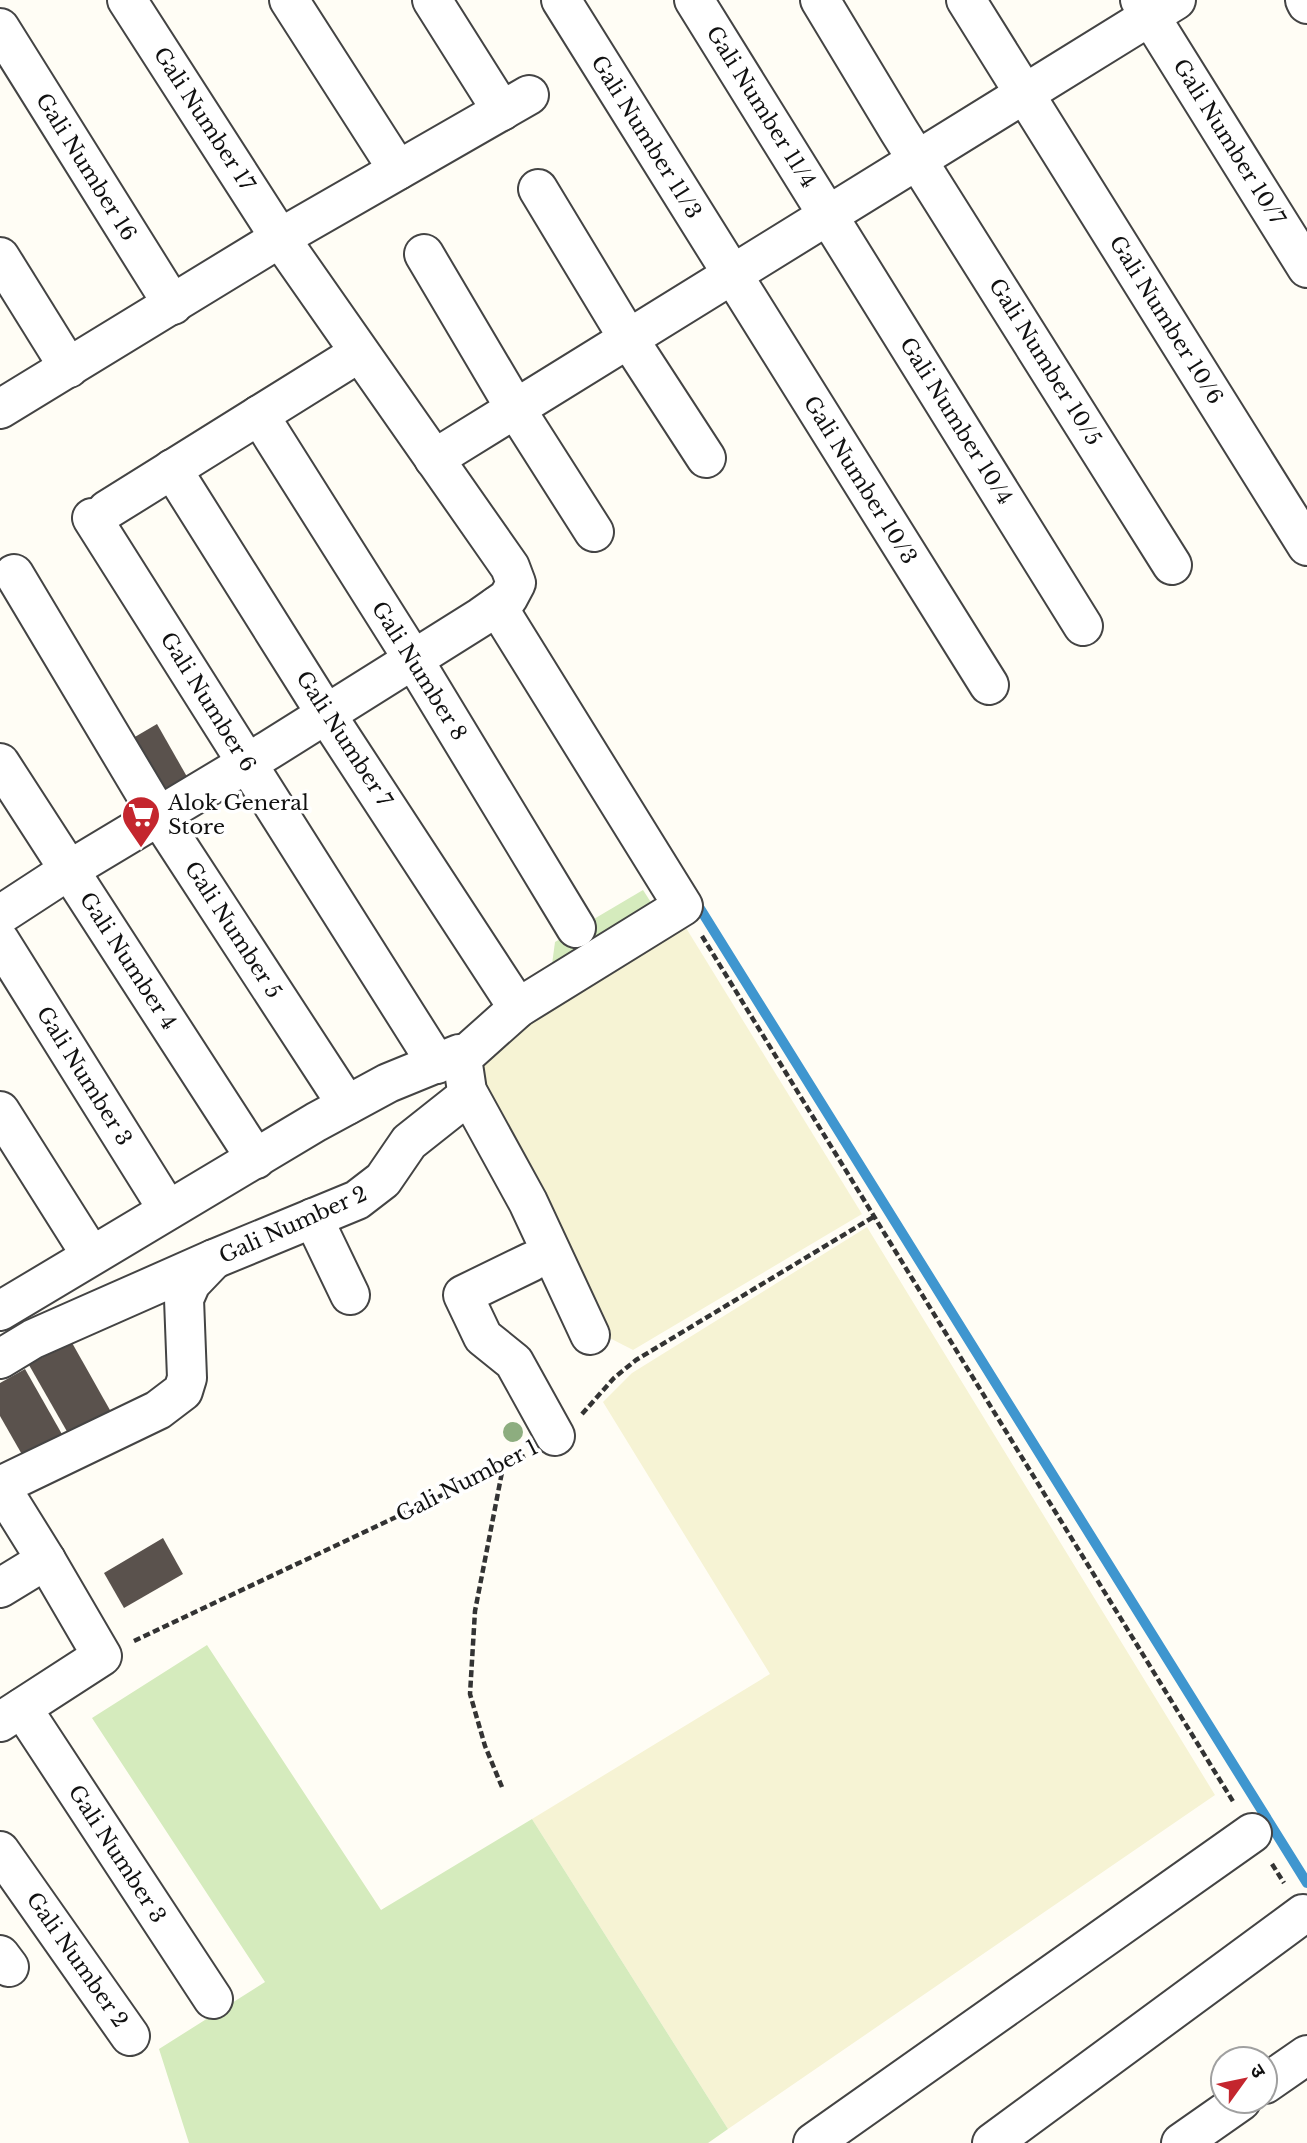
<svg xmlns="http://www.w3.org/2000/svg" width="1307" height="2143" font-family="'Libre Baskerville','Noto Sans Devanagari',serif">
<rect width="100%" height="100%" fill="#fffdf5"/>
<!-- farmland -->
<g fill="#f6f3d4">
<polygon points="683,923 862,1214 633,1350 598,1332 467,1062"/>
<polygon points="867,1227 1215,1795 728,2129 532,1819 770,1674 603,1402 632,1373"/>
</g>
<!-- green -->
<g fill="#d5ebbd">
<polygon points="643,890 668,929 546,1009 555,942"/>
<polygon points="207,1645 381,1910 532,1819 728,2129 708,2143 189,2143 159,2049 265,1982 92,1718"/>
</g>
<g fill="none" stroke-linecap="round" stroke-linejoin="round">
<!-- stream -->
<polyline stroke="#3f96cf" stroke-width="10" points="694,899 1307,1883"/>
</g>
<!-- building -->
<g fill="#5a524d">
<polygon points="157,724 190,782 159,798 128,741"/>
<polygon points="71,1341 115,1419 73,1442 29,1365"/>
<polygon points="25,1369 67,1443 28,1465 0,1416 0,1383"/>
<polygon points="163,1538 183,1574 124,1608 104,1573"/>
</g>
<g fill="none" stroke-linecap="round" stroke-linejoin="round">
<defs>
<g id="minor">
<polyline points="289,0 398,170"/>
<polyline points="432,0 502,111"/>
<polyline points="561,0 989,685"/>
<polyline points="694,0 1083,626"/>
<polyline points="820,0 899,131 1172,565"/>
<polyline points="966,0 1307,546"/>
<polyline points="1140,0 1307,268"/>
<polyline points="1305,0 1307,4"/>
<polyline points="0,28 173,305"/>
<polyline points="538,189 628,338 706,458"/>
<polyline points="424,254 515,408 594,532"/>
<polyline points="0,257 69,368"/>
<polyline points="0,409 280,238 529,95"/>
<polyline points="259,415 413,659 576,928"/>
<polyline points="434,459 1176,0"/>
<polyline points="172,469 326,714 518,1008"/>
<polyline points="107,510 346,361"/>
<polyline points="92,518 437,1064"/>
<polyline points="14,574 158,815 347,1105"/>
<polyline points="497,606 683,906 518,1008 462,1058 467,1091 528,1202 590,1335"/>
<polyline points="0,763 256,1159"/>
<polyline points="0,915 69,870 269,750 481,617 508,598 516,583 510,567 280,238 127,0"/>
<polyline points="0,941 168,1210"/>
<polyline points="0,1111 91,1255"/>
<polyline points="313,1218 350,1295"/>
<polyline points="531,1262 463,1295 483,1337 514,1362 555,1436"/>
<polyline points="0,1311 316,1122 388,1083 459,1054"/>
<polyline points="0,1359 33,1339 85,1316 214,1259 357,1200 383,1180 409,1142 462,1100 467,1091"/>
<polyline points="0,1588 46,1560"/>
<polyline points="22,1708 213,1999"/>
<polyline points="0,1722 102,1656 46,1560 0,1486 158,1410 183,1391 187,1378 184,1299 191,1283 214,1259"/>
<polyline points="0,1851 130,2036"/>
<polyline points="0,1955 9,1967"/>
<polyline points="1265,2084 1307,2055"/>
<polyline points="813,2143 1252,1833"/>
<polyline points="992,2143 1303,1914"/>
<polyline points="1181,2143 1241,2101"/>
</g>
</defs>
<!-- minor casing -->
<use href="#minor" stroke="#444" stroke-width="42"/>
<!-- path -->
<g stroke="#333" stroke-width="4.5" stroke-dasharray="7 3.5" stroke-linecap="butt">
<polyline points="702,936 1234,1803"/>
<polyline points="582,1414 614,1378 636,1360 875,1216"/>
<polyline points="134,1641 525,1456"/>
<polyline points="502,1787 485,1746 470,1694 475,1611 503,1467"/>
<polyline points="1272,1864 1284,1883"/>
</g>
<!-- minor -->
<use href="#minor" stroke="#fff" stroke-width="38"/>
</g>
<!-- trees -->
<circle fill="#8dad7f" cx="513" cy="1432" r="10"/>
<!-- icons -->
<defs>
<symbol id="supermarket-pin" viewBox="-11 -11 22 30"><path d="M0 17L-7.5 6A9.5 9.5 0 1 1 7.5 6Z" fill="#c4262e" stroke="#fff"/><path d="M-6-5.5h2.5l.6 2H6L4.5 2H-2.5L-4.4-4H-6ZM-1.5 3.2a1.3 1.3 0 1 0 .1 0ZM3 3.2a1.3 1.3 0 1 0 .1 0Z" fill="#fff"/></symbol>
</defs>
<g fill-rule="evenodd">
<use href="#supermarket-pin" x="119" y="793" width="44" height="60"/>
</g>
<g text-anchor="middle" dominant-baseline="central" stroke-width="7" stroke-linejoin="round" paint-order="stroke">
<!-- street labels -->
<g font-size="21" fill="#111" stroke="#fff">
<text transform="translate(761 107) rotate(58)">Gali Number 11/4</text>
<text transform="translate(204 119) rotate(57)">Gali Number 17</text>
<text transform="translate(646 137) rotate(58)">Gali Number 11/3</text>
<text transform="translate(1229 142) rotate(58)">Gali Number 10/7</text>
<text transform="translate(86 167) rotate(58)">Gali Number 16</text>
<text transform="translate(1166 320) rotate(58)">Gali Number 10/6</text>
<text transform="translate(1045 362) rotate(58)">Gali Number 10/5</text>
<text transform="translate(956 421) rotate(58)">Gali Number 10/4</text>
<text transform="translate(860 480) rotate(58)">Gali Number 10/3</text>
<text transform="translate(419 671) rotate(58)">Gali Number 8</text>
<text transform="translate(208 702) rotate(58)">Gali Number 6</text>
<text transform="translate(344 739) rotate(57)">Gali Number 7</text>
<text transform="translate(233 930) rotate(57)">Gali Number 5</text>
<text transform="translate(128 961) rotate(57)">Gali Number 4</text>
<text transform="translate(84 1076) rotate(58)">Gali Number 3</text>
<text transform="translate(293 1225) rotate(-24)">Gali Number 2</text>
<text transform="translate(467 1481) rotate(-27)">Gali Number 1</text>
<text transform="translate(117 1854) rotate(57)">Gali Number 3</text>
<text transform="translate(77 1960) rotate(55)">Gali Number 2</text>
</g>
<!-- poi labels -->
<g font-size="21" fill="#111" stroke="#fff" text-anchor="start">
<text x="168" y="803">Alok General<tspan x="168" dy="24">Store</tspan></text>
</g>
</g>
<!-- north arrow -->
<g transform="translate(1244 2080) rotate(57)"><circle r="33" fill="#ffffff" stroke="#a0a0a0" stroke-width="2"/>
<path d="M0-5L12 26L0 18L-12 26Z" fill="#c4262e"/>
<text y="-10" font-size="19" font-weight="bold" text-anchor="middle" fill="#111111">उ</text>
</g>
</svg>
